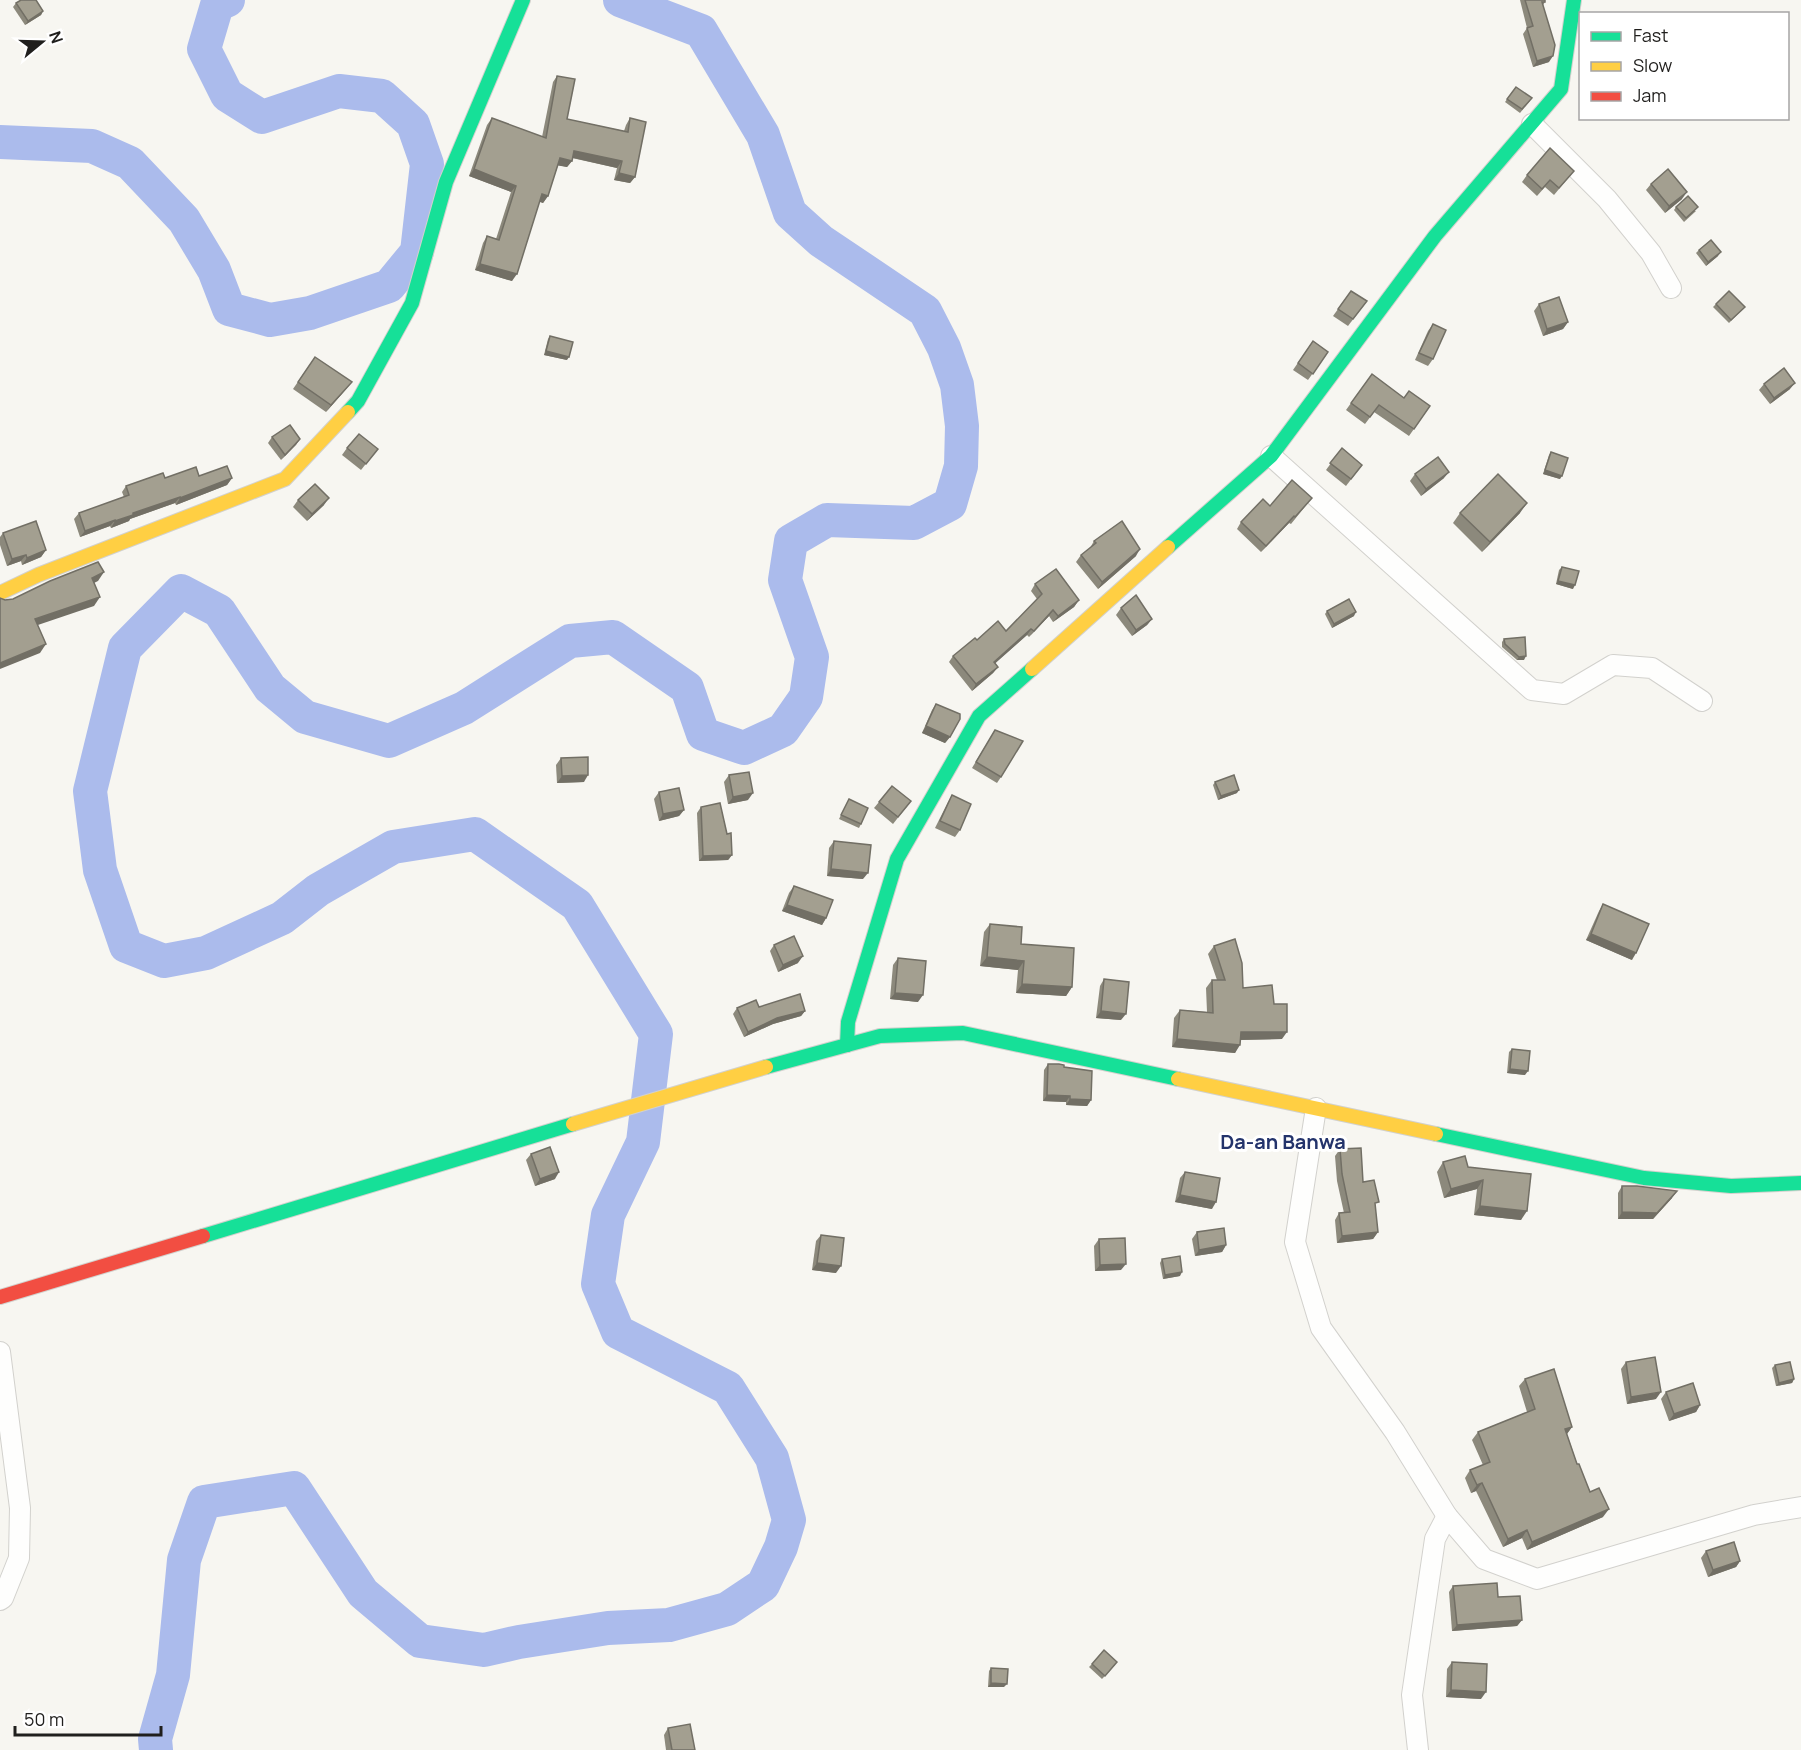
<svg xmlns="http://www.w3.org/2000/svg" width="1801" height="1750" font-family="Manrope,sans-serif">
<rect width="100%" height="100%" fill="#f7f6f1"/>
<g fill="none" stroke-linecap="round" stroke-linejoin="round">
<!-- river -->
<g stroke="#abbbec" stroke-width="34">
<polyline points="0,142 92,146 130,163 184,220 214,270 229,309 270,320 310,313 389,286 417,252 427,164 413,124 382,96 339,91 262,117 227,95 204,49 217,5 228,0"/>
<polyline points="156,1750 155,1739 173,1675 184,1560 204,1502 294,1488 363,1593 420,1641 484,1650 519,1642 608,1628 669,1625 727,1609 763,1585 781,1547 789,1520 772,1458 728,1388 618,1332 598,1284 608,1215 643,1142 656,1034 577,905 475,834 393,847 318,890 282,918 206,953 164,961 126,946 100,870 90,791 125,648 181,591 219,611 270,688 305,717 389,741 464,708 570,641 613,637 687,688 703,734 744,748 783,730 806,697 812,657 785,580 791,541 827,520 914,523 950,504 961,466 962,426 957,385 944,348 925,311 821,241 790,213 763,135 701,31 620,0"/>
</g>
<defs>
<g id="street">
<polyline points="1532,124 1607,199 1651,253 1671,288"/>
<polyline points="1271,456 1532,690 1564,694 1613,665 1652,668 1702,701"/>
<polyline points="1316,1108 1295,1242 1321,1328 1395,1432 1447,1516 1484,1559 1537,1579 1754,1515 1801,1507"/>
<polyline points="0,1352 20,1508 19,1558 3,1598 0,1600"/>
<polyline points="1418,1750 1412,1695 1435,1539 1447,1516"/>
</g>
<g id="fast">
<polyline points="348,412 358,401 412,303 446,182 523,0"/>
<polyline points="1168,547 1271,456 1435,236 1561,89 1574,0"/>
<polyline points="847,1045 848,1022 897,859 979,716 1032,669"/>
<polyline points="766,1067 880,1036 963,1033 1178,1079"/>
<polyline points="1436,1134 1644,1178 1731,1186 1801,1183"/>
<polyline points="203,1236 573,1124"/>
</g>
<g id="slow">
<polyline points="0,593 38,575 285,479 348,412"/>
<polyline points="1032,669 1168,547"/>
<polyline points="1178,1079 1436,1134"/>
<polyline points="573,1124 766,1067"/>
</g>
<polyline id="jam" points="0,1297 203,1236"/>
</defs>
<!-- street casing -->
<use href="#street" stroke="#d2d1cd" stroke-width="22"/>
<!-- fast casing -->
<use href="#fast" stroke="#d2d1cd" stroke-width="16"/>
<!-- slow casing -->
<use href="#slow" stroke="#d2d1cd" stroke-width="16"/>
<!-- jam casing -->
<use href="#jam" stroke="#d2d1cd" stroke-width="16"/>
<!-- street -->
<use href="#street" stroke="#fefefd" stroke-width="20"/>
<!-- fast -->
<use href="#fast" stroke="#16e098" stroke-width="14"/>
<!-- slow -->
<use href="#slow" stroke="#ffcf43" stroke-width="14"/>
<!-- jam -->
<use href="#jam" stroke="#f24e42" stroke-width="14"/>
</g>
<!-- wall -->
<g fill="#8c897c">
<polygon points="1520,0 1545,0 1545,2 1543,5 1549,62 1533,67 1523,34 1527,28"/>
<polygon points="16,3 43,11 41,15 25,25 13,7"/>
<polygon points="557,76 567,119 624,131 626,125 630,118 635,177 630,183 614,180 617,168 572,158 572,161 567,167 558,165 548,196 543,203 539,201 512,281 475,270 483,243 487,236 496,239 511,192 469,176 487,125 492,118 542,137 553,82"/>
<polygon points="1516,87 1530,101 1520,113 1505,102"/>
<polygon points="1574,171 1554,195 1545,187 1537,196 1522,182 1527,175"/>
<polygon points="1651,184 1682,199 1665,213 1646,190"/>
<polygon points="1676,207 1696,211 1684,222 1674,210"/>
<polygon points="1699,250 1718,256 1706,266 1696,253"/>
<polygon points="1351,291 1367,301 1348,326 1333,316"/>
<polygon points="1539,304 1568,322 1563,329 1543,336 1534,311"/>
<polygon points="1716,304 1742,310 1729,323 1713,307"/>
<polygon points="1433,324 1433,359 1428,366 1415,360 1428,331"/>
<polygon points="550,336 567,360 544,355 548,339"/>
<polygon points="1313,341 1328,352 1308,380 1293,370"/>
<polygon points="315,357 347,388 326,412 293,389"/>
<polygon points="1372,374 1404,398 1430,406 1409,436 1374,412 1365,424 1346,410"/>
<polygon points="1764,384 1790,389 1770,404 1759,390"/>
<polygon points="272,437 300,439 281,460 268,443"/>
<polygon points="347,448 373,455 361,470 342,455"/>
<polygon points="1342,448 1362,465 1346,486 1326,470"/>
<polygon points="1551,452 1560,479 1543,474 1549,455"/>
<polygon points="1415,474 1444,478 1421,496 1410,481"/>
<polygon points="199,476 232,478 227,485 176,505 175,503 130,519 129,521 111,528 110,526 80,537 74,519 79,513 124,497 122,492 126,486"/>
<polygon points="1312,498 1291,524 1289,523 1261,552 1237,529 1241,522 1270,506"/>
<polygon points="298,500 324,505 307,521 293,507"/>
<polygon points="1460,513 1520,513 1482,552 1453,523"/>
<polygon points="3,533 46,550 41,557 22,565 21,561 7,566 0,545 0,537"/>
<polygon points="1094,541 1136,556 1098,589 1076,562 1081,555 1090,548"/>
<polygon points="1562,567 1573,589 1556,584 1559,570"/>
<polygon points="1035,584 1079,600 1074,607 1053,622 1049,616 1029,637 1027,635 995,663 998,667 993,673 972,691 949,662 953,656 977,640 1006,631 1037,599 1031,591"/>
<polygon points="1121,608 1152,619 1147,625 1132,636 1116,615"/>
<polygon points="1327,611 1354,616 1332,628 1325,614"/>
<polygon points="1504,639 1524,660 1517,660 1502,647 1502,642"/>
<polygon points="936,704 950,737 945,743 922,733 932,710"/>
<polygon points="995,730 1001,777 997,783 972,768"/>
<polygon points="561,758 584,782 557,783 556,765"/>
<polygon points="729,775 748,800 728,804 724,782"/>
<polygon points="1215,782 1237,793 1218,800 1213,785"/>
<polygon points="659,792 684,810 679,816 659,821 654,799"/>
<polygon points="952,795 960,830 955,837 935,828 948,802"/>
<polygon points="849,799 861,824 859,828 839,819"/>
<polygon points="911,801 893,824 874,808 879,802"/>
<polygon points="701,807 732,855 728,860 699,861 697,813"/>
<polygon points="834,841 863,879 827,876 829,848"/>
<polygon points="794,886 826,918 822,925 782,911 789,893"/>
<polygon points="1603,904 1632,960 1586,940 1599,911"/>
<polygon points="990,924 1021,944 1072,987 1066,996 1016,993 1018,970 980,966 984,932"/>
<polygon points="774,945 798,963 778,972 770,951"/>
<polygon points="1214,946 1243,988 1274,1004 1282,1039 1241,1040 1235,1053 1172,1047 1174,1018 1180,1010 1207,1012 1206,988 1212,980 1217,980 1208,954"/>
<polygon points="898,958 918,1002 890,999 893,965"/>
<polygon points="1104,979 1121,1020 1096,1018 1100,986"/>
<polygon points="759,1007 805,1011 801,1016 773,1024 744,1037 733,1014 737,1008"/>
<polygon points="1512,1049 1525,1075 1507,1073 1509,1052"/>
<polygon points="1048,1064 1064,1067 1091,1100 1087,1106 1066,1105 1066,1102 1043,1101 1044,1070"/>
<polygon points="1340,1149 1363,1182 1375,1208 1378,1232 1373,1239 1337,1243 1335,1220 1339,1213 1344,1213 1337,1181 1335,1156"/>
<polygon points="531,1154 555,1179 535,1186 526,1160"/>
<polygon points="1443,1162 1468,1167 1531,1174 1521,1220 1474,1215 1477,1189 1444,1198 1437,1172"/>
<polygon points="1185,1172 1212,1209 1175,1202 1180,1178"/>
<polygon points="1622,1186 1672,1198 1653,1219 1618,1219 1618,1193"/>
<polygon points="1197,1232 1226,1245 1222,1252 1195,1256 1192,1239"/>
<polygon points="821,1235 836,1273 812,1270 816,1241"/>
<polygon points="1099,1239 1121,1270 1095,1271 1094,1246"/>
<polygon points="1162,1259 1180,1276 1163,1279 1160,1263"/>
<polygon points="1626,1362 1656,1399 1627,1404 1621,1369"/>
<polygon points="1775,1365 1794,1379 1792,1383 1776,1386 1772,1368"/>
<polygon points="1525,1379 1572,1427 1567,1434 1577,1464 1603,1517 1527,1550 1522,1538 1503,1547 1476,1491 1471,1493 1465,1478 1470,1470 1483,1465 1472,1440 1478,1432 1527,1412 1519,1386"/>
<polygon points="1666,1392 1700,1405 1696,1412 1669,1421 1661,1399"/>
<polygon points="1706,1551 1740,1561 1736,1567 1708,1577 1701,1558"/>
<polygon points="1453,1586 1498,1597 1522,1620 1517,1626 1452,1631 1449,1592"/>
<polygon points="1452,1662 1481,1699 1446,1697 1447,1669"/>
<polygon points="1092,1664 1115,1665 1102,1679 1089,1667"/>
<polygon points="991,1668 1004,1687 988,1687 989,1671"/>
<polygon points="668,1728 695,1750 666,1750 664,1735"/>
</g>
<!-- shaded-wall -->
<g fill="#726f65">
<polygon points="43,11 41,15 25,25 28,21"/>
<polygon points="1553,56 1549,62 1533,67 1537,61"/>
<polygon points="574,151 622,161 617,168 569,157"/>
<polygon points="560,158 572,161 567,167 555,165"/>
<polygon points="474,169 516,186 511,192 469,176"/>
<polygon points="619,173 635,177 630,183 614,180"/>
<polygon points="1687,192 1682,199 1665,213 1669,206"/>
<polygon points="542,194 548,196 543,203 537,201"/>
<polygon points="1721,252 1718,256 1706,266 1708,262"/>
<polygon points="480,264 517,274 512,281 475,270"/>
<polygon points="1568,322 1563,329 1543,336 1547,329"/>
<polygon points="546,351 569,357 567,360 544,355"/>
<polygon points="352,382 347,388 326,412 331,405"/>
<polygon points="1795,383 1790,389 1770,404 1774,398"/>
<polygon points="300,439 296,445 281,460 285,455"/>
<polygon points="1545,470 1562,476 1560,479 1543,474"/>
<polygon points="1449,472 1444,478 1421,496 1426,489"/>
<polygon points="232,478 227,485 176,505 180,498"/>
<polygon points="180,497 175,503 130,519 129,521 111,528 115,521 133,513"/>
<polygon points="329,498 324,505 307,521 312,514"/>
<polygon points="1527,503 1520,513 1482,552 1490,542"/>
<polygon points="1294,516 1289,523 1261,552 1266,546"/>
<polygon points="115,520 110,526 80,537 85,531"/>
<polygon points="1140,549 1136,556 1098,589 1102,582"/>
<polygon points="46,550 41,557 22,565 27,558"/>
<polygon points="26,555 21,561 7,566 12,559"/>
<polygon points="104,572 98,581 86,587 92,578"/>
<polygon points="1558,581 1575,585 1573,589 1556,584"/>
<polygon points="100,597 94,606 29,628 35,619"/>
<polygon points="1079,600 1074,607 1053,622 1058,616"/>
<polygon points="1053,610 1049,616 1029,637 1034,631"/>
<polygon points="1356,612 1354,616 1332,628 1334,624"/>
<polygon points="1152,619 1147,625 1132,636 1136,630"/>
<polygon points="1031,629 1027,635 990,668 994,662"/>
<polygon points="46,644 40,653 0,669 0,663"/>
<polygon points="1526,656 1524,660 1517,660 1519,657"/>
<polygon points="998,667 993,673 972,691 976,684"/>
<polygon points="926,726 950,737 945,743 922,733"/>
<polygon points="588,775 584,782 557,783 562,776"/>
<polygon points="1239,790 1237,793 1218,800 1221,796"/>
<polygon points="753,793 748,800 728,804 733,797"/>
<polygon points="684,810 679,816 659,821 663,814"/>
<polygon points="732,855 728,860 699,861 703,856"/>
<polygon points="831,869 868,873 863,879 827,876"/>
<polygon points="787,905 826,918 822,925 782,911"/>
<polygon points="1591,934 1636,953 1632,960 1586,940"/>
<polygon points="803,956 798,963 778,972 783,965"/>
<polygon points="987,957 1024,961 1018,970 980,966"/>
<polygon points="1022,984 1072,987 1066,996 1016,993"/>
<polygon points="895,993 923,995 918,1002 890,999"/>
<polygon points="805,1011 801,1016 773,1024 744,1037 748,1032 777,1018"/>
<polygon points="1101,1011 1126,1014 1121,1020 1096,1018"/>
<polygon points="1241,1032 1287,1032 1282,1039 1236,1040"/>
<polygon points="1177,1039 1240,1045 1235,1053 1172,1047"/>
<polygon points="1510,1069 1528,1071 1525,1075 1507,1073"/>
<polygon points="1047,1095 1070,1096 1066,1102 1043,1101"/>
<polygon points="1070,1099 1091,1100 1087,1106 1066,1105"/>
<polygon points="559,1172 555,1179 535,1186 540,1179"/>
<polygon points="1483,1180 1477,1189 1444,1198 1451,1189"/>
<polygon points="1677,1191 1672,1198 1653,1219 1618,1219 1622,1212"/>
<polygon points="1180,1195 1216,1202 1212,1209 1175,1202"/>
<polygon points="1480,1206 1527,1211 1521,1220 1474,1215"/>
<polygon points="1378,1232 1373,1239 1337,1243 1342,1236"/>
<polygon points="1226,1245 1222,1252 1195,1256 1199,1250"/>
<polygon points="817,1263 841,1266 836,1273 812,1270"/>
<polygon points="1126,1264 1121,1270 1095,1271 1100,1265"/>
<polygon points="1182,1272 1180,1276 1163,1279 1165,1275"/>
<polygon points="1794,1379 1792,1383 1776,1386 1779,1383"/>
<polygon points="1661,1392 1656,1399 1627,1404 1631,1397"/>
<polygon points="1700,1405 1696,1412 1669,1421 1674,1414"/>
<polygon points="1572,1427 1566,1435 1565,1429"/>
<polygon points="1482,1483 1476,1491 1471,1493 1477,1485"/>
<polygon points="1609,1509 1603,1517 1527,1550 1532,1542"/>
<polygon points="1527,1530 1522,1538 1503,1547 1508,1539"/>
<polygon points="1740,1561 1736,1567 1708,1577 1713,1570"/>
<polygon points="1522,1620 1517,1626 1452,1631 1457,1625"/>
<polygon points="991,1683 1007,1684 1004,1687 988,1687"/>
<polygon points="1451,1690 1486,1692 1481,1699 1446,1697"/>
</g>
<!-- building -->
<g fill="#a39f90" stroke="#726f65" stroke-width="1.5">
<polygon points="21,0 36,0 43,11 28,21 16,3"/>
<polygon points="1525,0 1545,0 1545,2 1542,2 1555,45 1553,56 1537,61 1527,28 1533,26"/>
<polygon points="557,76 575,79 567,119 628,132 630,118 646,122 635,177 619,173 622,161 574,151 572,161 560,158 548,196 542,194 517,274 480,264 487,236 499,240 516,186 474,169 492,118 546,138"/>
<polygon points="1516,87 1532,98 1522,109 1507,99"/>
<polygon points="1550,148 1574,171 1559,188 1550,180 1542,189 1527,175"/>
<polygon points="1668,169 1687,192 1669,206 1651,184"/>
<polygon points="1688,196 1698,207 1686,218 1676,207"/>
<polygon points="1711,240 1721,252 1708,262 1699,250"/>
<polygon points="1351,291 1367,301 1353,319 1338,309"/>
<polygon points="1729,291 1745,307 1731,320 1716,304"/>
<polygon points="1559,297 1568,322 1547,329 1539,304"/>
<polygon points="1433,324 1446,330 1433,359 1419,353"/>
<polygon points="550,336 573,342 569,357 546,351"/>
<polygon points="1313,341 1328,352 1313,374 1298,363"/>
<polygon points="315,357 352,382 331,405 298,382"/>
<polygon points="1784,368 1795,383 1774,398 1764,384"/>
<polygon points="1372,374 1404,398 1409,391 1430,406 1414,429 1379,405 1370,417 1351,403"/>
<polygon points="290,425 300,439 285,455 272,437"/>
<polygon points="359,434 378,449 366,464 347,448"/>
<polygon points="1342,448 1362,465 1351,479 1330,463"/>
<polygon points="1551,452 1568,458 1562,476 1545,470"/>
<polygon points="1438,457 1449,472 1426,489 1415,474"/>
<polygon points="227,466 232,478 180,498 180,497 133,513 133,515 115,521 115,520 85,531 79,513 129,495 126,486 163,473 165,478 196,467 199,476"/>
<polygon points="1498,474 1527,503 1490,542 1460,513"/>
<polygon points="1292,480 1312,498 1295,517 1294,516 1266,546 1241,522 1263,499 1270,506"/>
<polygon points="315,484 329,498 312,514 298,500"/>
<polygon points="36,521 46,550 27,558 26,555 12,559 3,533"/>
<polygon points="1122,521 1140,549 1102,582 1081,555 1096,543 1094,541"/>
<polygon points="98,562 104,572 92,578 100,597 35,619 46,644 0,663 0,598 5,600 13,599 50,581"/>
<polygon points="1562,567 1579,571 1575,585 1558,581"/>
<polygon points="1056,569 1079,600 1058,616 1053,610 1034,631 1031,629 994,662 998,667 976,684 953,656 975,638 977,640 998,621 1006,631 1042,594 1035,584"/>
<polygon points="1136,595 1152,619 1136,630 1121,608"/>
<polygon points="1349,599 1356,612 1334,624 1327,611"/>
<polygon points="1525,637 1526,656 1519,657 1505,644 1504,639"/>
<polygon points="936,704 960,714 960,719 950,737 926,726"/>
<polygon points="995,730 1023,741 1001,777 976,762"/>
<polygon points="588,757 588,775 562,776 561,758"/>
<polygon points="749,772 753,793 733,797 729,775"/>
<polygon points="1234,775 1239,790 1221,796 1215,782"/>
<polygon points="892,786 911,801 898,817 879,802"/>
<polygon points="679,788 684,810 663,814 659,792"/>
<polygon points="952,795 971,804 960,830 940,821"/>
<polygon points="849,799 868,808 861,824 841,815"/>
<polygon points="720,803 727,834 731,833 732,855 703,856 701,807"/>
<polygon points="834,841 871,845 868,873 831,869"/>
<polygon points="794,886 833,900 826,918 787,905"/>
<polygon points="1603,904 1649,924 1636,953 1591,934"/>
<polygon points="990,924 1022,927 1021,944 1074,948 1072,987 1022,984 1024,961 987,957"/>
<polygon points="794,936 803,956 783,965 774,945"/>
<polygon points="1235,939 1242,963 1243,988 1272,985 1274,1004 1287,1004 1287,1032 1241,1032 1240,1045 1177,1039 1180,1010 1213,1013 1212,980 1225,980 1214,946"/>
<polygon points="898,958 926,961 923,995 895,993"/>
<polygon points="1104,979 1129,982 1126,1014 1101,1011"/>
<polygon points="800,994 805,1011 777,1018 748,1032 737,1008 756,1000 759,1007"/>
<polygon points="1512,1049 1530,1051 1528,1071 1510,1069"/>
<polygon points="1048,1064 1059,1064 1064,1065 1064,1067 1092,1071 1091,1100 1070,1099 1070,1096 1047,1095"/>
<polygon points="550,1147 559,1172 540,1179 531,1154"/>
<polygon points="1361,1148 1363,1182 1374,1180 1379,1202 1375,1203 1378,1232 1342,1236 1339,1213 1350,1212 1342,1174 1340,1149"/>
<polygon points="1465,1156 1468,1167 1531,1174 1527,1211 1480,1206 1483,1180 1451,1189 1443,1162"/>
<polygon points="1185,1172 1220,1178 1216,1202 1180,1195"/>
<polygon points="1622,1186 1637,1186 1677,1191 1657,1213 1622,1212"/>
<polygon points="1224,1228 1226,1245 1199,1250 1197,1232"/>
<polygon points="821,1235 844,1238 841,1266 817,1263"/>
<polygon points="1125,1238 1126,1264 1100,1265 1099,1239"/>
<polygon points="1180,1256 1182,1272 1165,1275 1162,1259"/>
<polygon points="1655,1357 1661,1392 1631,1397 1626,1362"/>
<polygon points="1790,1362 1794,1379 1779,1383 1775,1365"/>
<polygon points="1554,1369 1572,1427 1565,1429 1577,1464 1579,1464 1590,1492 1599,1488 1609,1509 1532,1542 1527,1530 1508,1539 1482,1483 1477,1485 1470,1470 1490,1462 1478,1432 1535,1409 1525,1379"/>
<polygon points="1693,1383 1700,1405 1674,1414 1666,1392"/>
<polygon points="1734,1542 1740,1561 1713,1570 1706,1551"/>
<polygon points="1497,1583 1498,1597 1520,1596 1522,1620 1457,1625 1453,1586"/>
<polygon points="1104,1650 1117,1662 1105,1676 1092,1664"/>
<polygon points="1452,1662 1487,1664 1486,1692 1451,1690"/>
<polygon points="991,1668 1008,1669 1007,1684 991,1683"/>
<polygon points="690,1724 695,1750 672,1750 668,1728"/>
</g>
<g text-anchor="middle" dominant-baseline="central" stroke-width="6" stroke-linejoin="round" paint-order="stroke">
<!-- quarter labels -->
<g font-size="20" font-weight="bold" fill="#23336b" stroke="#fff">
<text x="1283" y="1141">Da-an Banwa</text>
</g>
</g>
<!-- legend -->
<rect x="1579" y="12" width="210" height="108" fill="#ffffff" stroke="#a6a5a5" stroke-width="1.5"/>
<rect x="1591" y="32" width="30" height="9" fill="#16e098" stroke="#a6a5a5" stroke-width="1.5"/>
<text x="1633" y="42" font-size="18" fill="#201f1d">Fast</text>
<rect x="1591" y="62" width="30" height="9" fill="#ffcf43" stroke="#a6a5a5" stroke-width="1.5"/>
<text x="1633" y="72" font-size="18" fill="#201f1d">Slow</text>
<rect x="1591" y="92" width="30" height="9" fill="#f24e42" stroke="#a6a5a5" stroke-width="1.5"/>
<text x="1633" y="102" font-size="18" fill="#201f1d">Jam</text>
<!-- north arrow -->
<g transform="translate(42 42) rotate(71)" stroke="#ffffff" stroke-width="4.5" paint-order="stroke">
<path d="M0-4.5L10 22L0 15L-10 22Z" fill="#201f1d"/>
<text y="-9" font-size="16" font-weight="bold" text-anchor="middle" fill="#201f1d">N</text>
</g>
<!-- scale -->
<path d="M15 1726v9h146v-9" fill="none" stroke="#201f1d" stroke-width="3"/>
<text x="24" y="1726" font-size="18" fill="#201f1d" stroke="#ffffff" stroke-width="4.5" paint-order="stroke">50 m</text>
</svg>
